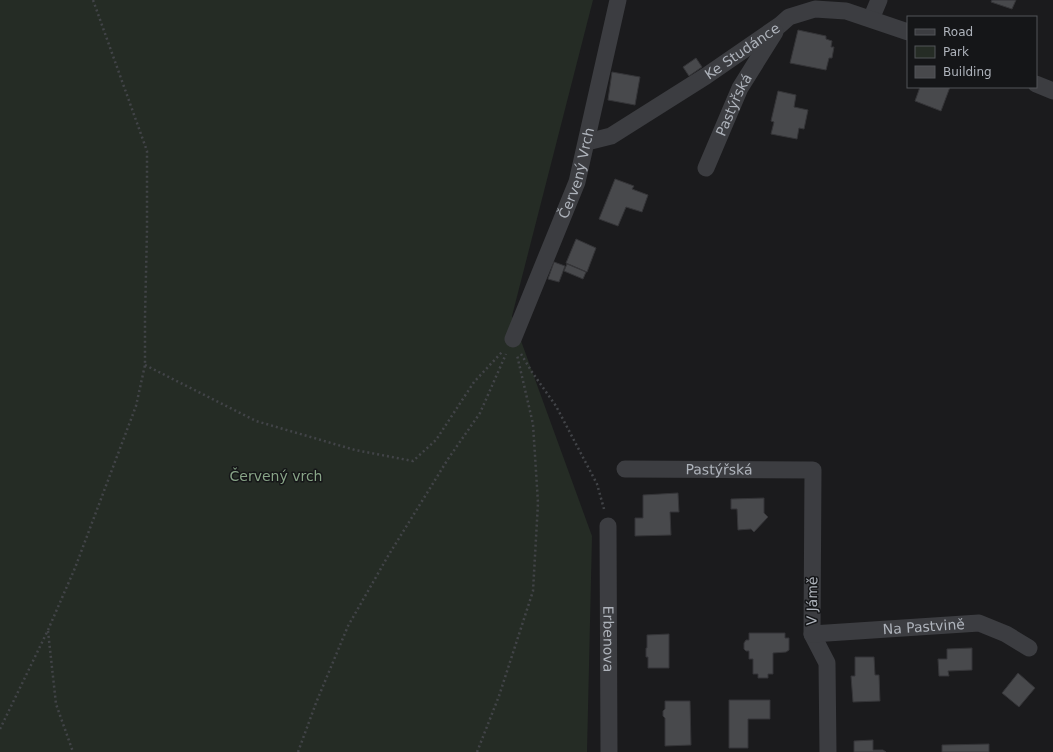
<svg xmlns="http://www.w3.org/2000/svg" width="1053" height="752" font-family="'DejaVu Sans',sans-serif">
<rect width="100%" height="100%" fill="#1b1b1d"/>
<!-- green -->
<polygon fill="#252c25" points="0,0 593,0 512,316 592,536 587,752 0,752"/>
<!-- building -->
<g fill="#48494c" stroke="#353538">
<polygon points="992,0 1016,0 1012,9 991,2"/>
<polygon points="798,30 826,36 826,39 832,41 831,47 834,47 832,58 829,58 826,70 790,63"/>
<polygon points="696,58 702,67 689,76 683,67"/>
<polygon points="612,72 640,77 635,105 608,100"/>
<polygon points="920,87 950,87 941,111 915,101"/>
<polygon points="778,91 796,95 794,107 808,110 804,129 799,128 797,139 771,134 774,122 771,121"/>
<polygon points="615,179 634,186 632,189 648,195 642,212 626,207 618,226 599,219"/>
<polygon points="576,239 596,248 587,272 566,263"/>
<polygon points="554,262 565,266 559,282 548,279"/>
<polygon points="567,264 586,272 583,279 564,271"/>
<polygon points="678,493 679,512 670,512 671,535 635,536 635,518 643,518 643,495"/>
<polygon points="764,498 764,513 768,517 754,532 751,529 738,530 737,509 731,509 731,499"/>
<polygon points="749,633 785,633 785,638 789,638 789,650 786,652 773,653 773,674 768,674 768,678 758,678 758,674 753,674 753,659 749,659 749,651 746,651 744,649 744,643 746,640 749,640"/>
<polygon points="669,634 669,668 648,668 648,657 646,657 646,648 647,648 647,635"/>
<polygon points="972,648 972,670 948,671 949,676 939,676 938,659 947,659 947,649"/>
<polygon points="855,657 874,657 875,675 879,675 880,701 853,702 851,676 855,676"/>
<polygon points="1018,673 1035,688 1019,707 1002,693"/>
<polygon points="729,700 770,700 770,719 748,719 748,748 729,748"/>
<polygon points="665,701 690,701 691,745 665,746 665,718 663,716 663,711 665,709"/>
<polygon points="873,740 873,750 883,750 886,752 854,752 854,741"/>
<polygon points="989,744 989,752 942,752 942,745"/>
</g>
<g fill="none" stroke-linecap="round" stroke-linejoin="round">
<!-- path -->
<g stroke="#424448" stroke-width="2.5" stroke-dasharray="2 3" stroke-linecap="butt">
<polyline points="521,354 532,372 556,406 597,484 604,509"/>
<polyline points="145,365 256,421 355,450 413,461 436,440 474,382 502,352"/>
<polyline points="48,631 56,704 73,752"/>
<polyline points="0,729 48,630 75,568 136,406 145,365 145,317 147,230 147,151 93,0"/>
<polyline points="298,752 316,703 348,626 388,556 448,459 480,413 506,354"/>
<polyline points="477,752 499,696 533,591 538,503 533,424 517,355"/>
</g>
<!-- minor -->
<g stroke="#3c3d41" stroke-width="17">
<polyline points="871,19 879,0"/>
<polyline points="1036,84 1053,91"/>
<path id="s1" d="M587,142L611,136L706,76L780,25L789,17L815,9L846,11L908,32"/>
<path id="s2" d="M706,168L740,88L775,32"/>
<path id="s3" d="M513,339L577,182L618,0"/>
<path id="s4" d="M625,469L813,470L812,634L827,663L828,752"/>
<path id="s5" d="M608,526L609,752"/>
<path id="s6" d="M812,634L979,623L1006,634L1029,648"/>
</g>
</g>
<g text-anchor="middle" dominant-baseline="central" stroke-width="3" stroke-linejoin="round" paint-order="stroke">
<!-- street labels -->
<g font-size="14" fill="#aeb3bb" stroke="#151618">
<text stroke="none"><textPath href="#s1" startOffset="181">Ke Studánce</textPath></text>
<text stroke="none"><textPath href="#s2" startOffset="69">Pastýřská</textPath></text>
<text stroke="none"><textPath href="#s3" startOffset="178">Červený Vrch</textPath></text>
<text stroke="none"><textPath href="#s4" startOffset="94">Pastýřská</textPath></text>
<text transform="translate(812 601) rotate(-89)">V Jámě</text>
<text stroke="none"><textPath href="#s6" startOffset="112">Na Pastvině</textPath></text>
<text stroke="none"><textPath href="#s5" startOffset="113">Erbenova</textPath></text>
</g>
<!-- park labels -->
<g font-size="14" fill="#88a487" stroke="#151618">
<text x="276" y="476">Červený vrch</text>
</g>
</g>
<!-- legend -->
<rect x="907" y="16" width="130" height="72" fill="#151618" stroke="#525559"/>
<rect x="915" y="29" width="20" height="6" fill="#3c3d41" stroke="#525559"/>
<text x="943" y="36" font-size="12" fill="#aeb3bb">Road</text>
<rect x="915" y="46" width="20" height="12" fill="#252c25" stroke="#525559"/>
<text x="943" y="56" font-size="12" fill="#aeb3bb">Park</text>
<rect x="915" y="66" width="20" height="12" fill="#48494c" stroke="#525559"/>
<text x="943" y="76" font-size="12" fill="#aeb3bb">Building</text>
</svg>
